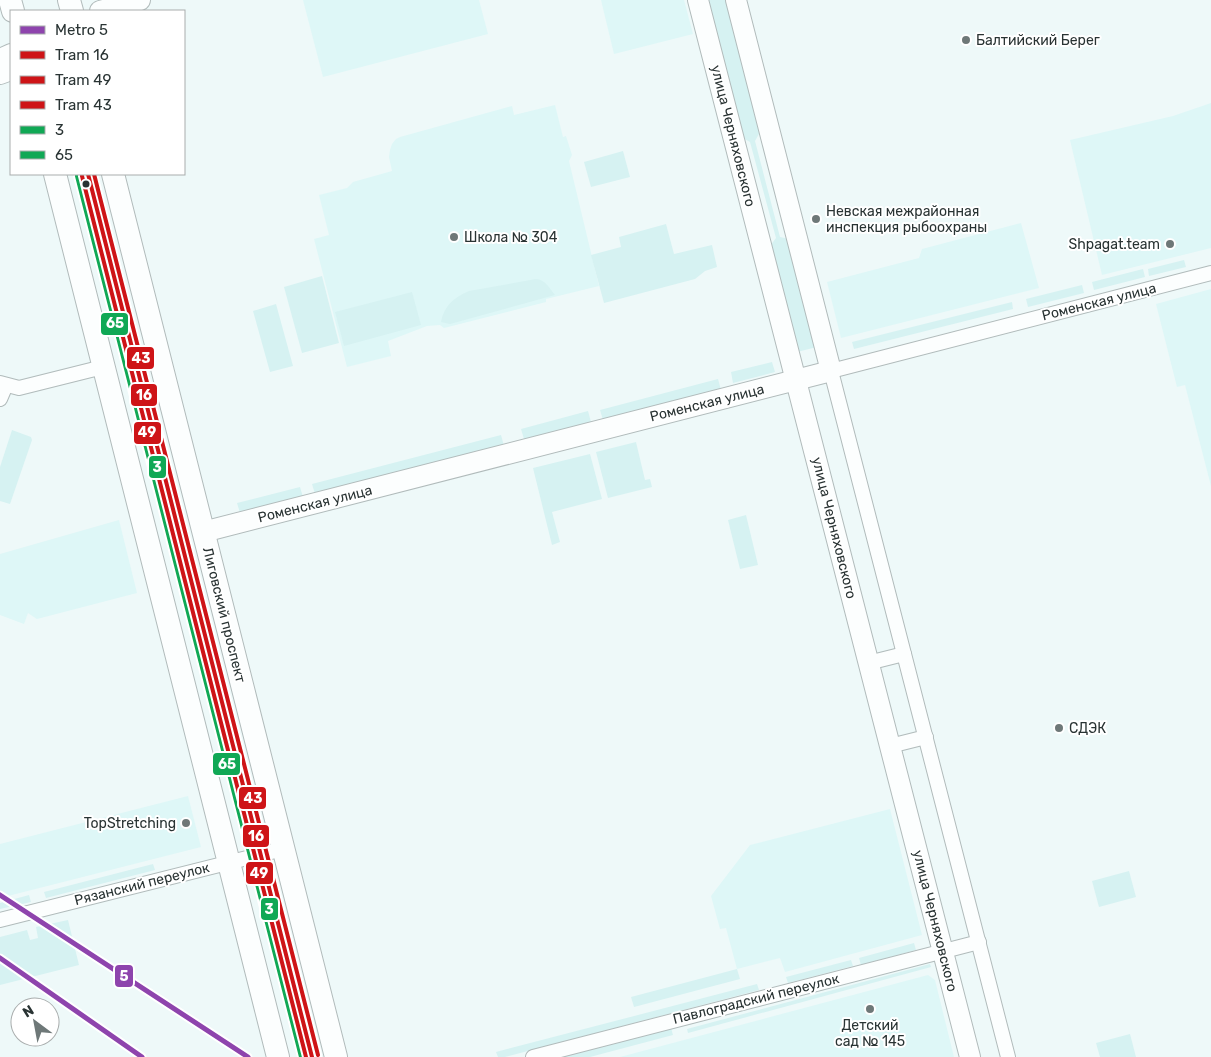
<svg xmlns="http://www.w3.org/2000/svg" width="1211" height="1057" font-family="Rubik,sans-serif">
<rect width="100%" height="100%" fill="#eef9f9"/>
<!-- built -->
<g fill="#def7f7">
<polygon points="303,0 479,0 488,34 323,77"/>
<polygon points="601,0 684,0 693,34 614,54"/>
<polygon points="1211,103 1211,248 1102,275 1070,140 1173,116"/>
<polygon points="555,105 563,137 566,136 572,155 569,161 599,286 546,299 546,302 444,328 440,325 427,326 388,341 391,356 347,367 314,239 329,235 319,195 347,188 353,182 392,171 389,157 390,150 392,144 396,139 400,137 512,106 514,115"/>
<polygon points="1021,223 1039,288 841,338 827,282 919,258 922,249"/>
<polygon points="1211,289 1211,486 1185,385 1177,387 1156,304"/>
<polygon points="119,520 137,593 37,619 28,613 24,624 0,615 0,554"/>
<polygon points="188,796 201,847 0,898 0,844"/>
<polygon points="890,809 922,935 785,972 780,958 737,969 726,928 720,929 711,896 750,845"/>
<polygon points="928,975 935,980 954,1057 620,1057"/>
</g>
<!-- green -->
<g fill="#d6f2f2">
<polygon points="706,0 727,0 760,132 755,141 780,237 789,239 817,347 797,352 770,246 776,238 750,142 741,137"/>
<polygon points="623,151 630,177 591,187 584,162"/>
<polygon points="666,224 674,254 712,245 717,267 705,271 695,279 604,303 591,255 621,247 619,237"/>
<polygon points="1184,260 1186,267 1149,276 1148,269"/>
<polygon points="1143,269 1145,277 1094,290 1092,282"/>
<polygon points="322,276 339,343 302,353 284,287"/>
<path d="M536,279C545,279 550,289 555,295L450,324L441,322C444,306 454,297 469,291Z"/>
<polygon points="1082,285 1084,293 1028,307 1026,299"/>
<polygon points="412,292 421,325 344,346 335,312"/>
<polygon points="1012,302 1013,309 854,349 852,342"/>
<polygon points="276,304 293,366 270,372 253,311"/>
<polygon points="772,362 775,372 733,383 731,372"/>
<polygon points="718,379 721,390 603,420 600,410"/>
<polygon points="588,411 591,422 524,439 521,429"/>
<polygon points="12,430 31,437 32,440 10,504 0,501 0,467"/>
<polygon points="501,435 504,446 315,494 312,484"/>
<polygon points="636,442 645,480 650,479 652,487 608,498 596,452"/>
<polygon points="590,454 602,499 552,512 560,542 552,545 533,468"/>
<polygon points="300,487 303,497 240,513 237,503"/>
<polygon points="746,515 758,565 740,569 728,520"/>
<polygon points="153,864 155,870 46,898 44,892"/>
<polygon points="1129,871 1136,897 1099,907 1092,881"/>
<polygon points="29,895 31,902 0,909 0,903"/>
<polygon points="68,920 79,965 0,985 0,937 27,930 30,940 38,938 36,927"/>
<polygon points="914,943 916,950 861,965 859,958"/>
<polygon points="851,960 853,966 788,983 786,977"/>
<polygon points="930,964 931,967 688,1033 687,1029"/>
<polygon points="737,969 740,979 634,1007 631,997"/>
<polygon points="757,984 759,990 505,1057 498,1057 496,1052"/>
<polygon points="671,1028 673,1035 590,1057 561,1057"/>
<polygon points="1130,1034 1136,1057 1100,1057 1096,1043"/>
</g>
<g fill="none" stroke-linecap="round" stroke-linejoin="round">
<defs>
<g id="street">
<polyline points="0,383 19,388 103,367"/>
<polyline points="0,399 6,385"/>
<polyline points="868,663 904,654"/>
<polyline points="890,746 926,737"/>
<polyline points="0,920 283,849"/>
<polyline points="533,1057 979,942"/>
<polyline points="1008,1057 831,371 1211,273"/>
</g>
<g id="secondary">
<polyline points="698,0 970,1057"/>
<polyline points="100,11 140,0"/>
<polyline points="0,59 11,54"/>
<polyline points="0,74 11,70"/>
<polyline points="203,532 831,371 736,0"/>
</g>
<g id="primary">
<polyline points="10,0 13,11"/>
<polyline points="69,0 72,11"/>
<polyline points="55,174 278,1057"/>
<polyline points="113,174 336,1057"/>
</g>
</defs>
<!-- street casing -->
<use href="#street" stroke="#b1bbbb" stroke-width="16"/>
<!-- secondary casing -->
<use href="#secondary" stroke="#b1bbbb" stroke-width="22"/>
<!-- primary casing -->
<use href="#primary" stroke="#b1bbbb" stroke-width="24"/>
<!-- street -->
<use href="#street" stroke="#fcfefe" stroke-width="14"/>
<!-- secondary -->
<use href="#secondary" stroke="#fcfefe" stroke-width="20"/>
<!-- primary -->
<use href="#primary" stroke="#fcfefe" stroke-width="22"/>
<defs>
<polyline id="bus-1" points="83,174 307,1057"/>
<polyline id="bus-2" points="77,176 301,1057"/>
</defs>
<!-- bus-1 casing -->
<use href="#bus-1" stroke="#fff" stroke-width="8"/>
<!-- bus-2 casing -->
<use href="#bus-2" stroke="#fff" stroke-width="8"/>
<!-- bus-1 -->
<use href="#bus-1" stroke="#10a855" stroke-width="4"/>
<!-- bus-2 -->
<use href="#bus-2" stroke="#10a855" stroke-width="4"/>
<defs>
<polyline id="tram-1" points="88,174 312,1057"/>
<polyline id="tram-2" points="82,176 306,1057"/>
<polyline id="tram-3" points="94,174 318,1055"/>
</defs>
<!-- tram-1 casing -->
<use href="#tram-1" stroke="#fff" stroke-width="8"/>
<!-- tram-2 casing -->
<use href="#tram-2" stroke="#fff" stroke-width="8"/>
<!-- tram-3 casing -->
<use href="#tram-3" stroke="#fff" stroke-width="8"/>
<!-- tram-1 -->
<use href="#tram-1" stroke="#ce1417" stroke-width="4"/>
<!-- tram-2 -->
<use href="#tram-2" stroke="#ce1417" stroke-width="4"/>
<!-- tram-3 -->
<use href="#tram-3" stroke="#ce1417" stroke-width="4"/>
<defs>
<g id="metro-1">
<polyline points="0,895 248,1057"/>
<polyline points="0,958 142,1057"/>
</g>
</defs>
<!-- metro-1 casing -->
<use href="#metro-1" stroke="#fff" stroke-width="9"/>
<!-- metro-1 -->
<use href="#metro-1" stroke="#8e44ad" stroke-width="5"/>
</g>
<!-- markers -->
<g fill="#6e7878" stroke="#fff" stroke-width="2">
<circle cx="966" cy="40" r="5"/>
<circle cx="816" cy="219" r="5"/>
<circle cx="454" cy="237" r="5"/>
<circle cx="1170" cy="244" r="5"/>
<circle cx="1059" cy="728" r="5"/>
<circle cx="186" cy="823" r="5"/>
<circle cx="870" cy="1009" r="5"/>
</g>
<circle fill="#293333" stroke="#fff" stroke-width="2" cx="86" cy="184" r="4.5"/>
<g text-anchor="middle" dominant-baseline="central" stroke-width="4" stroke-linejoin="round" paint-order="stroke">
<!-- poi labels -->
<g font-size="14" fill="#293333" stroke="#fff" text-anchor="start">
<text x="976" y="40">Балтийский Берег</text>
<text x="826" y="211">Невская межрайонная<tspan x="826" dy="16">инспекция рыбоохраны</tspan></text>
<text x="464" y="237">Школа № 304</text>
<text x="1160" y="244" text-anchor="end">Shpagat.team</text>
<text x="1069" y="728">СДЭК</text>
<text x="176" y="823" text-anchor="end">TopStretching</text>
<text x="870" y="1025" text-anchor="middle">Детский<tspan x="870" dy="16">сад № 145</tspan></text>
</g>
<!-- street labels -->
<g font-size="14" fill="#293333" stroke="#fff">
<text transform="translate(733 136) rotate(76)">улица Черняховского</text>
<text transform="translate(1099 302) rotate(-14)">Роменская улица</text>
<text transform="translate(707 403) rotate(-14)">Роменская улица</text>
<text transform="translate(315 504) rotate(-14)">Роменская улица</text>
<text transform="translate(834 528) rotate(76)">улица Черняховского</text>
<text transform="translate(224 615) rotate(76)">Лиговский проспект</text>
<text transform="translate(142 884) rotate(-14)">Рязанский переулок</text>
<text transform="translate(935 921) rotate(76)">улица Черняховского</text>
<text transform="translate(756 999) rotate(-14)">Павлоградский переулок</text>
</g>
</g>
<g stroke="#fff" stroke-width="2">
<rect x="100" y="312" width="29" height="24" rx="5" fill="#10a855"/>
<rect x="126" y="346" width="29" height="24" rx="5" fill="#ce1417"/>
<rect x="130" y="383" width="28" height="24" rx="5" fill="#ce1417"/>
<rect x="133" y="421" width="29" height="24" rx="5" fill="#ce1417"/>
<rect x="148" y="455" width="19" height="24" rx="5" fill="#10a855"/>
<rect x="212" y="752" width="29" height="24" rx="5" fill="#10a855"/>
<rect x="238" y="786" width="29" height="24" rx="5" fill="#ce1417"/>
<rect x="242" y="824" width="28" height="24" rx="5" fill="#ce1417"/>
<rect x="245" y="861" width="29" height="24" rx="5" fill="#ce1417"/>
<rect x="260" y="897" width="19" height="24" rx="5" fill="#10a855"/>
<rect x="114" y="964" width="20" height="24" rx="5" fill="#8e44ad"/>
</g>
<g font-size="14" text-anchor="middle" font-weight="bold" fill="#fff">
<text x="115" y="328">65</text>
<text x="141" y="363">43</text>
<text x="144" y="400">16</text>
<text x="147" y="437">49</text>
<text x="157" y="472">3</text>
<text x="227" y="769">65</text>
<text x="253" y="803">43</text>
<text x="256" y="841">16</text>
<text x="259" y="878">49</text>
<text x="269" y="914">3</text>
<text x="124" y="981">5</text>
</g>
<!-- legend -->
<rect x="10" y="10" width="175" height="165" fill="#ffffff" stroke="#a9adad"/>
<rect x="20" y="26" width="25" height="8" fill="#8e44ad" stroke="#a9adad"/>
<text x="55" y="35" font-size="15" fill="#293333">Metro 5</text>
<rect x="20" y="51" width="25" height="8" fill="#ce1417" stroke="#a9adad"/>
<text x="55" y="60" font-size="15" fill="#293333">Tram 16</text>
<rect x="20" y="76" width="25" height="8" fill="#ce1417" stroke="#a9adad"/>
<text x="55" y="85" font-size="15" fill="#293333">Tram 49</text>
<rect x="20" y="101" width="25" height="8" fill="#ce1417" stroke="#a9adad"/>
<text x="55" y="110" font-size="15" fill="#293333">Tram 43</text>
<rect x="20" y="126" width="25" height="8" fill="#10a855" stroke="#a9adad"/>
<text x="55" y="135" font-size="15" fill="#293333">3</text>
<rect x="20" y="151" width="25" height="8" fill="#10a855" stroke="#a9adad"/>
<text x="55" y="160" font-size="15" fill="#293333">65</text>
<!-- north arrow -->
<g transform="translate(35 1022) rotate(328)"><circle r="24" fill="#ffffff" stroke="#a9adad"/>
<path d="M0-4L9 19L0 12L-9 19Z" fill="#6e7878"/>
<text y="-8" font-size="14" font-weight="bold" text-anchor="middle" fill="#293333">N</text>
</g>
</svg>
